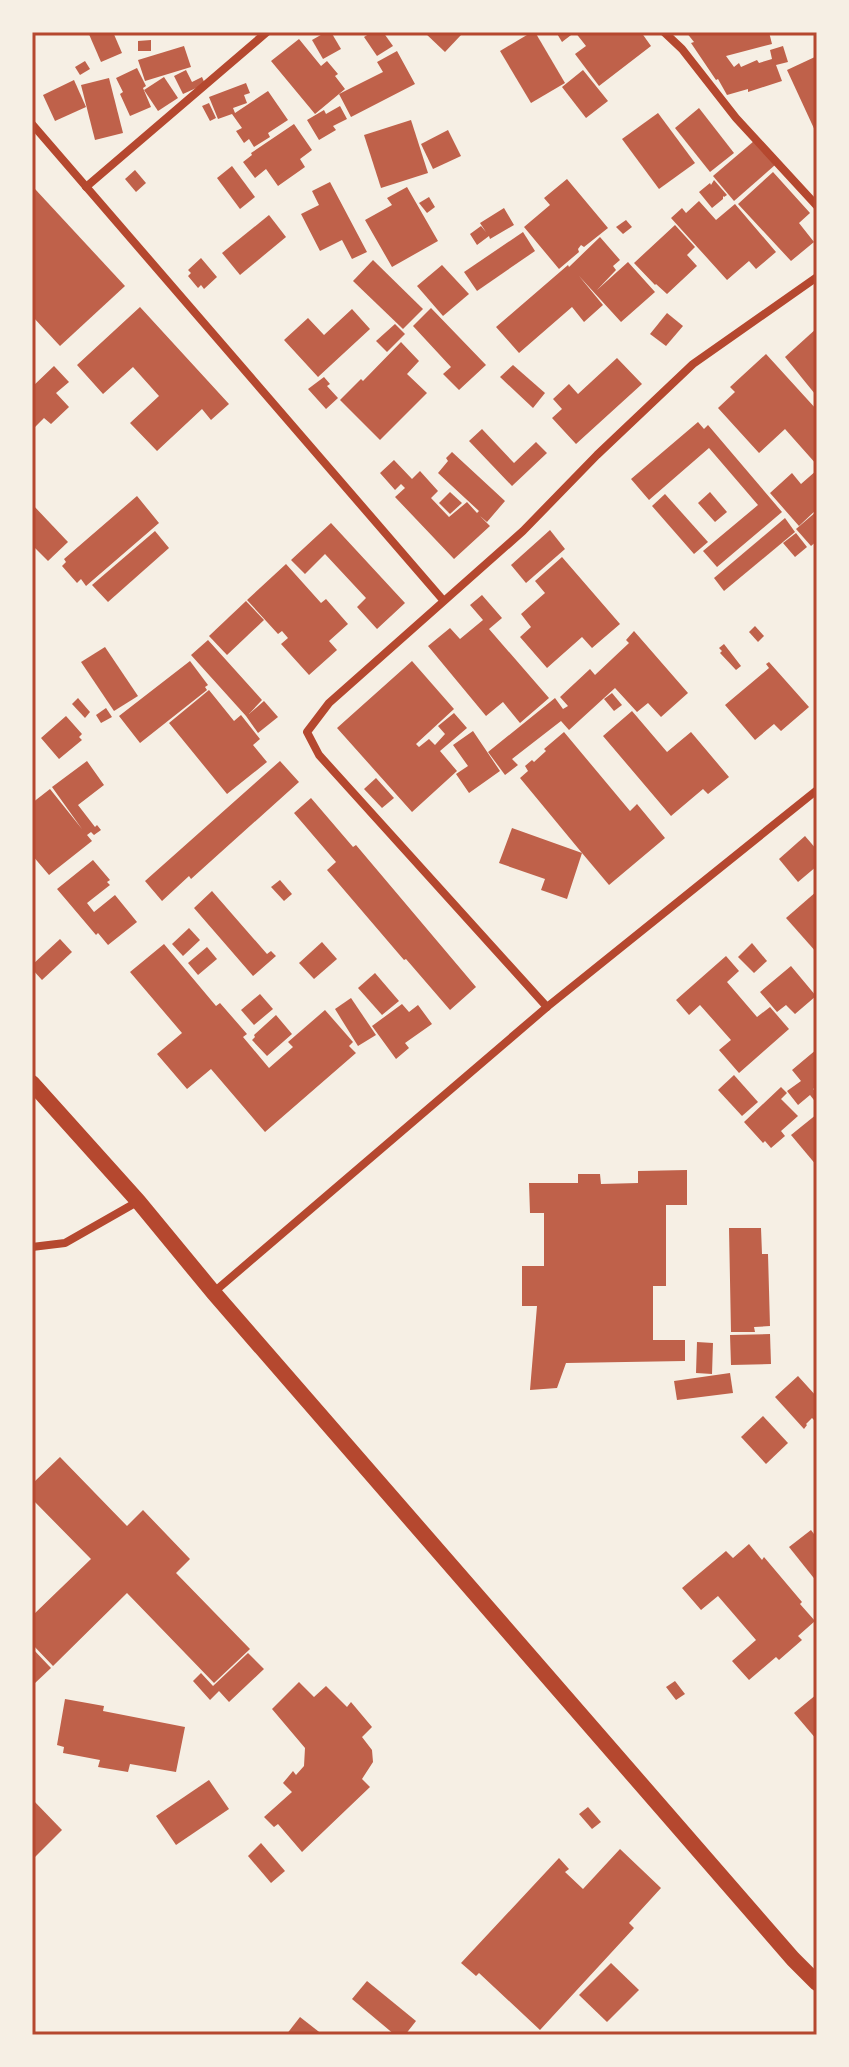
<svg xmlns="http://www.w3.org/2000/svg" width="849" height="2067" font-family="'Sofia Sans Condensed',sans-serif">
<rect width="100%" height="100%" fill="#f6efe4"/>
<!-- building -->
<g fill="#bf614a">
<polygon points="88,32 113,32 122,53 101,62"/>
<polygon points="326,32 331,32 341,49 323,59 312,40"/>
<polygon points="372,32 383,32 393,46 377,56 364,37"/>
<polygon points="424,32 458,32 461,35 445,52"/>
<polygon points="532,32 535,32 565,83 531,103 500,51"/>
<polygon points="556,32 641,32 651,46 599,86 575,54 586,46 575,32 562,42"/>
<polygon points="686,32 769,32 772,44 726,56 734,67 739,63 741,67 757,60 759,63 772,59 770,50 783,46 788,62 776,65 782,81 748,92 748,89 727,95 718,79 716,80 691,43 694,42"/>
<polygon points="299,39 321,66 327,61 338,74 335,76 345,89 315,114 271,61"/>
<polygon points="151,40 151,51 138,51 138,41"/>
<polygon points="184,46 191,67 145,81 138,60"/>
<polygon points="397,51 415,84 351,117 339,94 383,72 377,62"/>
<polygon points="817,56 817,135 787,70"/>
<polygon points="85,61 90,69 80,75 75,67"/>
<polygon points="137,68 146,86 143,88 151,107 130,116 120,94 123,92 116,78"/>
<polygon points="186,70 192,82 202,77 205,84 183,94 174,76"/>
<polygon points="583,70 608,101 586,118 562,87"/>
<polygon points="164,77 178,98 158,111 144,90"/>
<polygon points="109,78 123,133 95,140 81,85"/>
<polygon points="74,80 86,107 55,121 43,95"/>
<polygon points="246,83 250,93 244,95 247,103 233,108 235,113 268,91 288,120 268,133 270,137 254,147 249,139 244,143 236,131 242,128 232,114 218,119 209,97"/>
<polygon points="209,103 216,118 210,121 202,106"/>
<polygon points="340,106 347,119 333,126 336,130 319,140 307,120 324,110 326,114"/>
<polygon points="699,108 734,153 710,172 675,128"/>
<polygon points="658,113 695,163 659,189 622,139"/>
<polygon points="411,120 428,173 381,188 364,135"/>
<polygon points="294,124 312,150 300,159 305,167 278,186 266,169 255,178 243,162 252,155 251,153"/>
<polygon points="448,130 461,156 433,169 421,144"/>
<polygon points="754,141 775,165 734,201 713,176"/>
<polygon points="232,166 255,197 240,209 217,178"/>
<polygon points="135,170 146,183 136,192 125,179"/>
<polygon points="773,172 810,213 799,223 814,242 791,261 738,204"/>
<polygon points="567,179 608,228 584,247 581,245 578,249 579,252 559,269 524,227 550,205 544,198"/>
<polygon points="714,180 727,195 724,197 723,196 723,199 712,208 699,192 710,183 711,185"/>
<polygon points="330,182 367,252 352,259 342,240 320,251 301,214 319,205 312,191"/>
<polygon points="407,187 438,241 392,267 365,220 392,205 387,198"/>
<polygon points="35,189 125,286 60,346 32,316 32,191"/>
<polygon points="429,197 435,207 427,213 419,203"/>
<polygon points="699,201 716,220 735,204 776,252 756,269 749,261 727,280 671,218 682,208 686,213"/>
<polygon points="504,208 514,225 490,239 489,236 477,245 470,234 481,226 486,232 480,223"/>
<polygon points="269,215 286,237 240,275 222,253"/>
<polygon points="626,220 632,227 623,234 616,227"/>
<polygon points="675,225 695,247 687,255 697,266 667,294 656,284 655,285 634,263"/>
<polygon points="523,232 535,251 477,291 464,272"/>
<polygon points="600,237 620,260 613,266 616,270 597,290 628,262 655,292 621,322 579,276 603,305 584,322 572,307 519,353 496,327 568,265 569,267"/>
<polygon points="201,258 217,277 204,289 201,285 198,288 188,276 191,273 188,270"/>
<polygon points="373,260 423,309 403,329 353,281"/>
<polygon points="442,265 469,294 443,316 417,286"/>
<polygon points="140,307 229,404 211,420 202,409 157,451 130,423 159,396 133,367 103,394 77,365"/>
<polygon points="431,308 486,365 459,390 443,374 451,367 413,326"/>
<polygon points="352,309 370,329 318,377 284,340 308,318 324,335"/>
<polygon points="667,313 683,326 666,346 650,334"/>
<polygon points="395,324 405,334 387,352 376,341"/>
<polygon points="817,328 817,393 815,394 785,357"/>
<polygon points="401,342 419,361 407,374 427,393 380,440 340,400 361,379 363,381"/>
<polygon points="766,354 817,410 817,465 785,429 759,453 718,408 735,392 730,387"/>
<polygon points="617,358 642,384 576,444 552,418 562,409 553,399 569,384 578,394"/>
<polygon points="513,365 545,393 533,408 500,377"/>
<polygon points="54,366 69,382 56,393 69,407 51,424 44,418 32,430 32,387"/>
<polygon points="324,377 330,384 327,386 338,398 326,409 308,389"/>
<polygon points="698,422 704,429 708,425 782,512 717,567 703,551 758,505 709,448 649,500 631,479"/>
<polygon points="482,429 514,463 536,442 547,453 512,486 469,441"/>
<polygon points="452,452 505,501 487,522 480,516 490,526 454,559 395,497 405,488 401,484 395,490 380,473 394,460 412,479 420,471 438,491 431,498 449,517 467,502 477,513 479,511 438,473 448,461 446,458"/>
<polygon points="817,470 817,509 799,526 770,493 792,473 801,484"/>
<polygon points="450,492 462,503 450,514 439,503"/>
<polygon points="710,492 727,512 715,522 698,503"/>
<polygon points="665,494 708,542 694,554 652,506"/>
<polygon points="137,496 159,523 86,586 81,579 77,583 62,566 66,562 64,559"/>
<polygon points="32,504 68,542 48,561 32,545"/>
<polygon points="817,511 817,541 811,546 796,529"/>
<polygon points="785,518 795,532 724,591 714,578"/>
<polygon points="331,523 405,603 377,629 357,607 366,598 325,554 305,574 291,560"/>
<polygon points="550,530 565,549 526,583 511,565"/>
<polygon points="155,531 169,548 108,602 92,585"/>
<polygon points="796,533 807,547 795,557 783,543"/>
<polygon points="562,557 620,624 592,648 582,637 547,668 520,637 531,627 521,614 545,593 535,581"/>
<polygon points="286,564 321,603 326,599 348,624 329,641 337,650 309,675 281,644 288,638 282,631 278,634 247,600"/>
<polygon points="482,595 502,618 489,629 549,698 520,723 503,702 486,716 428,646 450,628 460,639 483,620 470,605"/>
<polygon points="246,601 264,620 227,655 209,636"/>
<polygon points="755,626 764,636 758,642 749,632"/>
<polygon points="634,631 688,693 661,717 648,703 637,712 615,688 569,730 561,721 512,759 518,765 505,775 488,752 555,698 563,709 568,706 560,697 590,669 595,675 629,643 626,640"/>
<polygon points="208,640 262,700 249,714 264,701 278,717 258,733 246,716 191,655"/>
<polygon points="724,644 741,666 736,670 720,653 722,651 719,648"/>
<polygon points="105,647 138,696 114,711 81,662"/>
<polygon points="190,661 208,685 205,687 207,690 140,743 119,716"/>
<polygon points="412,661 454,709 416,744 419,747 429,739 435,745 445,734 438,726 454,713 467,728 440,751 457,771 412,812 337,728"/>
<polygon points="769,662 809,707 781,731 774,724 755,740 725,705 769,668 766,664"/>
<polygon points="209,690 234,721 241,715 260,739 253,745 267,762 227,794 169,723"/>
<polygon points="612,693 622,705 614,711 604,699"/>
<polygon points="78,698 90,712 85,718 72,704"/>
<polygon points="106,708 112,717 101,723 96,715"/>
<polygon points="632,711 667,752 691,732 729,777 708,794 703,789 671,816 603,736"/>
<polygon points="66,716 82,734 79,737 82,740 59,759 41,738"/>
<polygon points="473,731 500,771 469,793 456,774 468,766 453,745"/>
<polygon points="564,732 630,811 637,804 665,838 609,885 582,853 567,899 541,890 545,879 499,863 512,828 582,853 520,778 528,771 525,766 532,760 534,762 546,751 544,749"/>
<polygon points="87,761 104,785 78,805 95,827 97,825 101,830 94,835 91,832 87,835 92,841 49,875 32,855 32,803 50,789 82,829 52,787"/>
<polygon points="280,761 299,782 191,879 189,876 162,901 145,881"/>
<polygon points="376,778 394,798 382,808 364,789"/>
<polygon points="311,798 353,847 356,845 476,987 450,1010 406,959 404,960 327,870 336,862 294,813"/>
<polygon points="805,836 817,850 817,866 798,882 779,859"/>
<polygon points="93,860 110,880 107,882 110,885 87,903 94,912 115,895 137,922 108,945 98,933 96,935 57,889"/>
<polygon points="280,880 292,894 284,901 271,887"/>
<polygon points="212,891 267,954 271,951 276,956 253,976 194,908"/>
<polygon points="817,891 817,953 786,918"/>
<polygon points="189,928 200,940 183,956 172,944"/>
<polygon points="60,939 72,952 42,980 32,969 32,965"/>
<polygon points="322,942 337,959 314,979 299,963"/>
<polygon points="752,943 767,961 754,973 738,957"/>
<polygon points="164,944 216,1006 220,1003 247,1034 243,1037 269,1068 293,1047 288,1042 325,1010 353,1042 349,1046 356,1053 265,1132 211,1069 187,1089 157,1054 182,1033 130,972"/>
<polygon points="207,947 217,959 198,975 188,963"/>
<polygon points="726,956 739,971 727,982 757,1017 770,1007 789,1029 739,1073 719,1050 731,1040 700,1005 689,1015 676,1000"/>
<polygon points="791,966 816,996 795,1014 786,1005 777,1012 760,992"/>
<polygon points="375,973 399,1001 382,1015 358,988"/>
<polygon points="260,994 273,1009 254,1025 241,1010"/>
<polygon points="351,998 376,1035 358,1046 335,1009"/>
<polygon points="402,1004 409,1012 418,1005 432,1024 405,1043 409,1048 396,1059 372,1026"/>
<polygon points="276,1015 292,1034 267,1056 252,1040 255,1037 254,1035"/>
<polygon points="817,1049 817,1086 813,1089 817,1093 817,1104 810,1095 798,1105 787,1091 801,1081 792,1070"/>
<polygon points="734,1075 758,1102 742,1116 718,1090"/>
<polygon points="781,1087 787,1093 781,1099 798,1116 781,1131 785,1136 771,1148 765,1141 763,1143 744,1122"/>
<polygon points="817,1114 817,1166 791,1135"/>
<polygon points="687,1170 687,1205 666,1205 666,1286 653,1286 653,1340 685,1340 685,1361 566,1363 557,1388 530,1390 537,1306 522,1306 522,1266 544,1266 544,1213 530,1213 529,1183 578,1183 578,1174 600,1174 601,1184 638,1183 638,1171"/>
<polygon points="729,1228 761,1228 762,1254 768,1254 770,1326 754,1327 755,1332 731,1332"/>
<polygon points="770,1334 771,1364 731,1365 730,1335"/>
<polygon points="697,1342 713,1343 712,1374 696,1373"/>
<polygon points="730,1373 733,1393 677,1400 674,1381"/>
<polygon points="798,1376 817,1397 817,1419 815,1421 812,1418 806,1424 807,1425 804,1429 775,1397"/>
<polygon points="763,1416 788,1443 766,1464 741,1437"/>
<polygon points="60,1457 127,1526 143,1510 190,1559 176,1573 250,1649 214,1683 127,1593 53,1666 32,1644 32,1616 91,1559 32,1499 32,1484"/>
<polygon points="811,1530 817,1538 817,1582 789,1547"/>
<polygon points="749,1544 762,1560 764,1557 802,1602 800,1604 815,1621 798,1636 802,1640 779,1660 776,1657 749,1680 732,1661 756,1640 718,1596 701,1610 682,1588 726,1551 733,1558"/>
<polygon points="32,1648 51,1668 34,1684 32,1682"/>
<polygon points="248,1653 264,1669 229,1702 219,1691 210,1700 193,1681 201,1673 213,1686"/>
<polygon points="675,1681 685,1694 676,1700 666,1687"/>
<polygon points="299,1682 314,1697 326,1686 347,1707 351,1702 372,1727 362,1737 372,1750 373,1762 362,1779 370,1787 302,1852 278,1824 274,1827 264,1817 292,1792 283,1783 293,1771 296,1775 304,1766 305,1748 272,1709"/>
<polygon points="817,1694 817,1740 794,1713"/>
<polygon points="65,1699 104,1706 103,1711 185,1727 176,1772 130,1764 128,1772 98,1767 100,1760 63,1753 64,1747 57,1745"/>
<polygon points="209,1780 229,1809 176,1845 156,1816"/>
<polygon points="32,1799 62,1830 32,1860"/>
<polygon points="588,1807 601,1822 592,1829 579,1814"/>
<polygon points="261,1843 285,1871 271,1883 248,1856"/>
<polygon points="620,1849 661,1888 629,1923 634,1928 540,2030 479,1973 476,1976 461,1963 559,1858 569,1869 565,1872 583,1889"/>
<polygon points="611,1963 639,1990 607,2022 579,1995"/>
<polygon points="367,1981 416,2021 405,2035 395,2035 352,1999"/>
<polygon points="300,2017 323,2035 286,2035"/>
</g>
<g fill="none" stroke-linecap="round" stroke-linejoin="round">
<!-- minor -->
<g stroke="#b5482f" stroke-width="8">
<polyline points="664,32 682,49 736,118 817,206"/>
<polyline points="32,124 443,600"/>
<polyline points="86,187 267,32"/>
<polyline points="547,1007 319,755 307,732 329,703 523,531 597,455 693,364 817,277"/>
<polyline points="32,1247 65,1243 137,1202"/>
<polyline points="214,1292 547,1007 817,790"/>
</g>
<!-- secondary -->
<polyline stroke="#b5482f" stroke-width="16" points="32,1083 138,1201 213,1292 793,1959 817,1983"/>
</g>
<!-- border -->
<rect width="849" height="2067" fill="none" stroke="#f6efe4" stroke-width="68"/>
<rect x="34" y="34" width="781" height="1999" fill="none" stroke="#b5482f" stroke-width="3"/>
</svg>
